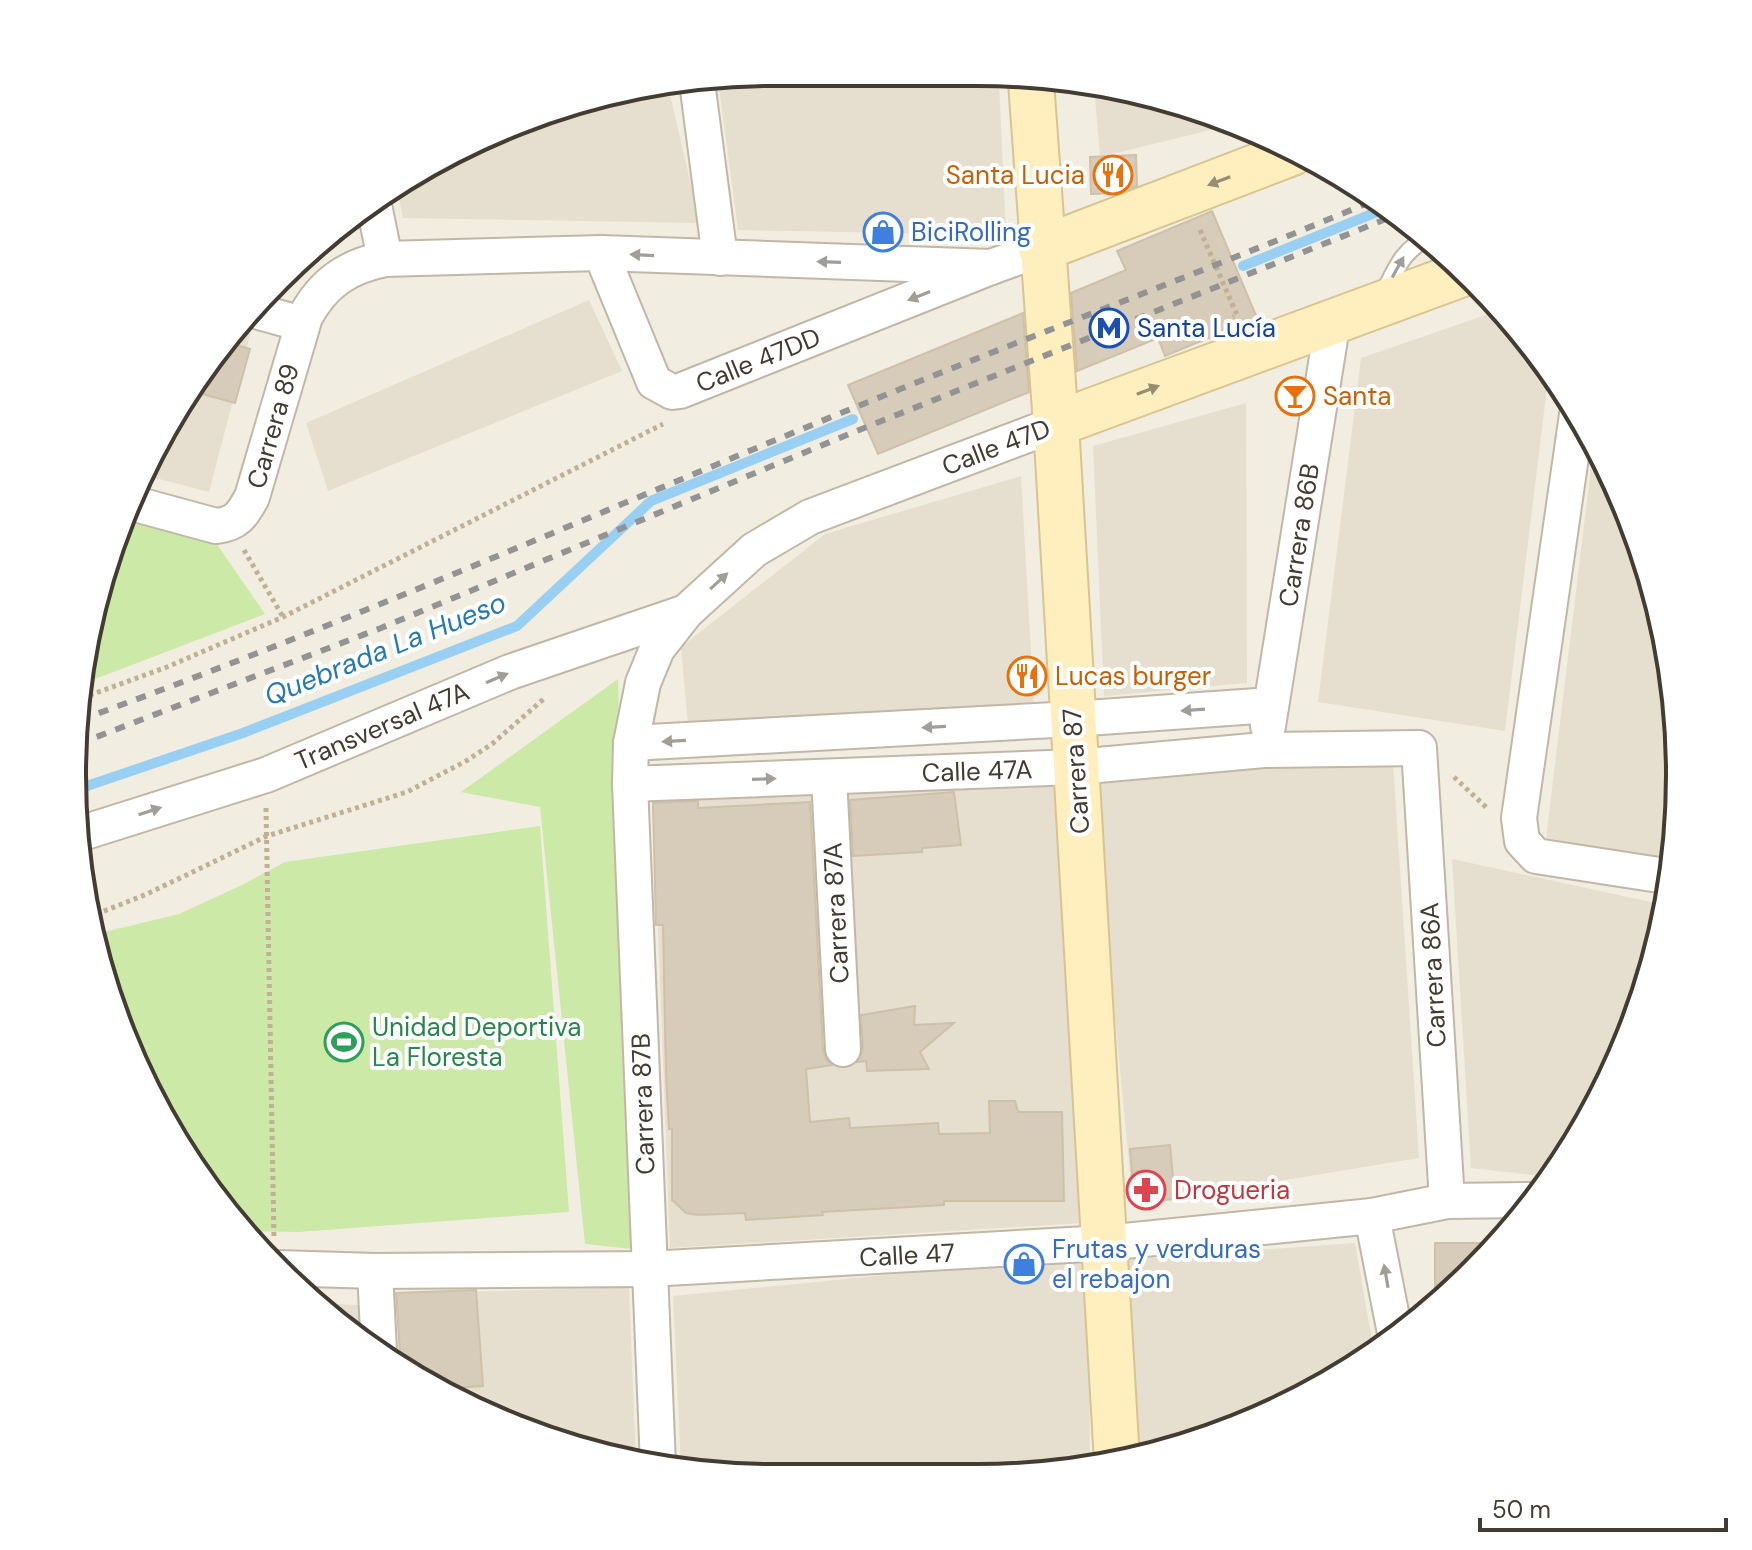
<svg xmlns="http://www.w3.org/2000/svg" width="1752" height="1550" font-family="'DM Sans',sans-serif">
<rect width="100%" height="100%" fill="#f2ede1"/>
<!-- residential -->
<g fill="#e6dfcf">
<polygon points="775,72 999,81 1006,235 738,230 718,80"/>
<polygon points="1094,85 1114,85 1223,127 1100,157"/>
<polygon points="668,86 700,223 403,218 397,189 464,145 593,96"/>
<polygon points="589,300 622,371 328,491 306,423"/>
<polygon points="1500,310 1534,347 1549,371 1505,731 1318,702 1361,358"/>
<polygon points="241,321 253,324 209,492 144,475 217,347"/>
<polygon points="1246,403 1247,683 1104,696 1093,446"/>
<polygon points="1594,443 1607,464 1656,593 1678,729 1674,860 1546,838"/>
<polygon points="1021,476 1034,707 688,726 681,647 825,534"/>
<polygon points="1393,763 1419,1158 1133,1205 1091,766"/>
<polygon points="1058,786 1084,1223 670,1248 653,798"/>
<polygon points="1452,859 1665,905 1643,1001 1586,1126 1550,1177 1471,1168"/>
<polygon points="1355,1243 1374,1352 1288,1405 1159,1454 1136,1458 1124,1260"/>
<polygon points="1088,1255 1090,1465 1023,1477 729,1476 681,1469 673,1296"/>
<polygon points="629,1287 636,1461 593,1454 464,1406 399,1365 396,1294"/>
<polygon points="315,1303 360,1305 362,1342 347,1332"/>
</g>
<!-- green -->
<g fill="#cce9a7">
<polygon points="122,517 214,540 265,614 82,684 85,638"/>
<polygon points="618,679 632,1249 585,1244 540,807 461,792"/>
<polygon points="540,826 569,1212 299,1232 241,1231 166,1126 96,957 92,935 179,914 242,885 285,862"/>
</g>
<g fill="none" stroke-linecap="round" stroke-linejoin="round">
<!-- stream -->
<g stroke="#99cff3" stroke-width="10">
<polyline points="1243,266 1387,208"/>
<polyline points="75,790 243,733 517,626 651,501 853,419"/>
</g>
</g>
<!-- building -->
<g fill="#d7cbb9" stroke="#cfc0a9" stroke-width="2">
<polygon points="1136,155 1137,186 1117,193 1091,194 1090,157"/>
<polygon points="1212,211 1257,318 1165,356 1158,338 1077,371 1071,293 1126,270 1117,251"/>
<polygon points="1023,313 1029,392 878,454 848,385"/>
<polygon points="223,341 250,349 235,403 199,393 206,366"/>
<polygon points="954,792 961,845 922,848 922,852 853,856 850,800"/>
<polygon points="698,801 698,808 810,802 823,1050 826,1059 832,1065 806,1069 810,1122 849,1118 850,1128 938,1123 939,1134 990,1133 989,1101 1015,1101 1018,1112 1062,1112 1064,1201 944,1201 944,1205 822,1212 823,1215 746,1220 745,1213 698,1215 686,1213 672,1200 672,1129 669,1129 666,1074 663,925 656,925 653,803"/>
<polygon points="915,1006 914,1025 954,1023 920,1052 929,1069 867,1071 866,1061 857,1062 863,1049 861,1015"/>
<polygon points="1170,1145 1175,1199 1150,1201 1133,1185 1130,1149"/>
<polygon points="1435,1243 1501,1243 1435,1305"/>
<polygon points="476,1290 483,1386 438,1389 401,1366 396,1293"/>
</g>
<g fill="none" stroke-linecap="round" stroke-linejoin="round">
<defs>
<path id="lane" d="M1383,295C1395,271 1403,248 1429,238"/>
<g id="street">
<polyline points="697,82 720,258"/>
<polyline points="374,205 385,259"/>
<polyline points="601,253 654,382 672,392 680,391 991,267 1041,249"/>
<polyline points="252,310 302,324"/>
<polyline points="1577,415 1519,818 1522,841 1536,856 1672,877"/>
<path d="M128,502L216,526C237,524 243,514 252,497L305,317C323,283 348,266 385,259L601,253L991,267"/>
<polyline points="1268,726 1333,320"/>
<polyline points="631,743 1073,719 1271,705"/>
<polyline points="829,777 843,1049"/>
<polyline points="630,784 1076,767 1264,750 1419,748 1447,1201"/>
<polyline points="76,835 266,775 510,672 686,612"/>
<polyline points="1372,1216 1396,1338"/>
<polyline points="278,1268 375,1271 649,1269 1105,1243 1372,1216 1447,1201 1533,1200"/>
<polyline points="375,1271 379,1352"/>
<polyline points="658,1465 630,784 631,743 643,683 657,649 686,612 754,550 810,517 1056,424"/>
</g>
<g id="secondary">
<polyline points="1031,82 1056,424 1117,1461"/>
<polyline points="1041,249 1292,153"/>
<polyline points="1056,424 1465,273"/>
</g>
</defs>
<!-- lane casing -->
<use href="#lane" stroke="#c0b7a7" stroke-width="20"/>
<!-- street casing -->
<use href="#street" stroke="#c0b7a7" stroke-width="38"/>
<!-- secondary casing -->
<use href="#secondary" stroke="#d8c490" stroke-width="48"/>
<!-- path -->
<g stroke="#c0b094" stroke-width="5" stroke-dasharray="4 4" stroke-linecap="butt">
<polyline points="1200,230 1237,315 1233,317"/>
<polyline points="244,550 283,617"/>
<polyline points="82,698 167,667 283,617 663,424"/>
<polyline points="1454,777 1488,809"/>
<polyline points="266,808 274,1238"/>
<polyline points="89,917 147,894 267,836 407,792 466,761 492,744 546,697"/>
</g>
<!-- lane -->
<use href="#lane" stroke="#fff" stroke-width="16"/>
<!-- street -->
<use href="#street" stroke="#fff" stroke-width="34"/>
<!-- secondary -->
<use href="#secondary" stroke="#ffefbe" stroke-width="44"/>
<!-- rail -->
<g stroke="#939393" stroke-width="6" stroke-dasharray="10 10" stroke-linecap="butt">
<path d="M80,720C337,627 588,517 841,413C1019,340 1199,274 1375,200"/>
<polyline points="78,744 381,628 854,432 1396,215"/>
</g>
</g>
<!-- one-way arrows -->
<defs><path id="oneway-solid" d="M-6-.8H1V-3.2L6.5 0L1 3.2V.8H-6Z" transform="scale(2)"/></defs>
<g fill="#988d71">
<use href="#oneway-solid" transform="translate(1219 181) rotate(159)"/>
<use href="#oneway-solid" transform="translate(1148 390) rotate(-21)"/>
</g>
<g fill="#a19e98">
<use href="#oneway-solid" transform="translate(642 255) rotate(-177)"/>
<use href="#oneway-solid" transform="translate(829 262) rotate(-178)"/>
<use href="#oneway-solid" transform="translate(1398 267) rotate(-61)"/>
<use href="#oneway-solid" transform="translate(919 296) rotate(158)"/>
<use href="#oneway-solid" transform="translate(719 581) rotate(-43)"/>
<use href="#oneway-solid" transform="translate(497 678) rotate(-23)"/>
<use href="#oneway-solid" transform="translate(1193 710) rotate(176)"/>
<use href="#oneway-solid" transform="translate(934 727) rotate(177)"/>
<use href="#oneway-solid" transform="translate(674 741) rotate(177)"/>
<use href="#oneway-solid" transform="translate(764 779) rotate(-2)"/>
<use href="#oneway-solid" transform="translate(150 811) rotate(-18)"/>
<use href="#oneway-solid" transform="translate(1386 1276) rotate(-100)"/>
</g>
<!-- icons -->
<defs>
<symbol id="restaurant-ring" viewBox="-11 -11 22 22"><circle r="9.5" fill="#fff" stroke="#e8710a" stroke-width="1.5"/><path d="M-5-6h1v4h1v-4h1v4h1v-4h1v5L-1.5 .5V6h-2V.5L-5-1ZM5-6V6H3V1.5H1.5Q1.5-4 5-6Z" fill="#e8710a"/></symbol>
<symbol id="shop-ring" viewBox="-11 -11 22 22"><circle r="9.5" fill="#fff" stroke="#3f7fe0" stroke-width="1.5"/><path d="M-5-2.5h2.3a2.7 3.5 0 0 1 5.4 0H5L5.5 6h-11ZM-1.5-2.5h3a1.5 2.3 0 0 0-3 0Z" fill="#3f7fe0"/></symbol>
<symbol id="metro-ring" viewBox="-11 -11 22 22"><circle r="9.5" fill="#fff" stroke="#1a4fb4" stroke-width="1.5"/><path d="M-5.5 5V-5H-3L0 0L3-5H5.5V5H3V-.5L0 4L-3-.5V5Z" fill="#1a4fb4"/></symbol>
<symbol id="bar-ring" viewBox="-11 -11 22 22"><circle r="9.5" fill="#fff" stroke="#e8710a" stroke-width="1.5"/><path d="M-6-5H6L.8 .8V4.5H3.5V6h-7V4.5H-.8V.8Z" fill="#e8710a"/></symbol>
<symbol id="stadium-ring" viewBox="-11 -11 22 22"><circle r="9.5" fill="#fff" stroke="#2e9e5b" stroke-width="1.5"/><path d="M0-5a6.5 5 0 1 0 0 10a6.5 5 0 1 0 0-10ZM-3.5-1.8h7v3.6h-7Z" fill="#2e9e5b"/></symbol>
<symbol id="pharmacy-ring" viewBox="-11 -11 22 22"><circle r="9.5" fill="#fff" stroke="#e0444e" stroke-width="1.5"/><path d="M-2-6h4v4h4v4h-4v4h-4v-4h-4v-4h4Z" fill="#e0444e"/></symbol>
</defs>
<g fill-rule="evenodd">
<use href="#restaurant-ring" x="1091" y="153" width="44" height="44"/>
<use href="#shop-ring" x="861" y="210" width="44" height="44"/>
<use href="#metro-ring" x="1087" y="306" width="44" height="44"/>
<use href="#bar-ring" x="1273" y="374" width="44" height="44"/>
<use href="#restaurant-ring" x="1005" y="654" width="44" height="44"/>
<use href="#stadium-ring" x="322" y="1020" width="44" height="44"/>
<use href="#pharmacy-ring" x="1124" y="1168" width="44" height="44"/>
<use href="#shop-ring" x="1002" y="1242" width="44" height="44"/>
</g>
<g text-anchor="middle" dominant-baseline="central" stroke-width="8" stroke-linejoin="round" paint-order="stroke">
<!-- food labels -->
<g font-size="26" fill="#c56008" stroke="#fff" text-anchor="start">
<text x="1085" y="175" text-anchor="end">Santa Lucia</text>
<text x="1323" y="396">Santa</text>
<text x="1055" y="676">Lucas burger</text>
</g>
<!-- shop labels -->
<g font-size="26" fill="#366cbe" stroke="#fff" text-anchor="start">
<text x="911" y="232">BiciRolling</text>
<text x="1052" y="1249">Frutas y verduras<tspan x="1052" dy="30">el rebajon</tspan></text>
</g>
<!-- transit labels -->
<g font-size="26" fill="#164399" stroke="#fff" text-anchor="start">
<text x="1137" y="328">Santa Lucía</text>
</g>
<!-- street labels -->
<g font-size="26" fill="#433c32" stroke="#fff">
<text transform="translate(758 360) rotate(-22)">Calle 47DD</text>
<text transform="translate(273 426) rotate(-74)">Carrera 89</text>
<text transform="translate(996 447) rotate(-21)">Calle 47D</text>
<text transform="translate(1299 535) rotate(-81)">Carrera 86B</text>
<text transform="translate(382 726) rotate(-23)">Transversal 47A</text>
<text transform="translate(977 771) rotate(-2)">Calle 47A</text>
<text transform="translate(1076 771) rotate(-94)">Carrera 87</text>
<text transform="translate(836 913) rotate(-93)">Carrera 87A</text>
<text transform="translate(1433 975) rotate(-93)">Carrera 86A</text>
<text transform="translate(643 1104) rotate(-92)">Carrera 87B</text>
<text transform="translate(907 1255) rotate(-3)">Calle 47</text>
</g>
<!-- leisure labels -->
<g font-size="26" fill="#27864d" stroke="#fff" text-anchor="start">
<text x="372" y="1027">Unidad Deportiva<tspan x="372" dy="30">La Floresta</tspan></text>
</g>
<!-- health labels -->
<g font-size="26" fill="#be3a42" stroke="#fff" text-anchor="start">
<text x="1174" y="1190">Drogueria</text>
</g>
<!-- water labels -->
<g font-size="28" font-style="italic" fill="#2779b3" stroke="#fff">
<text transform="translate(385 649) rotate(-22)">Quebrada La Hueso</text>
</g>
</g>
<!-- crop -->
<path d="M0 0H1752V1550H0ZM775 86H977A689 689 0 0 1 1666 775V775A689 689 0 0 1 977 1464H775A689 689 0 0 1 86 775V775A689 689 0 0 1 775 86Z" fill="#fff" fill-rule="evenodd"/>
<path fill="none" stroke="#433c32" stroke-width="4" d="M775 86H977A689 689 0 0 1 1666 775V775A689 689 0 0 1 977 1464H775A689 689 0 0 1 86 775V775A689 689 0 0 1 775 86Z"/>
<!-- scale -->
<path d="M1480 1518v12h246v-12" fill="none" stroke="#433c32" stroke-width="4"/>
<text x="1492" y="1518" font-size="24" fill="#433c32" stroke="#ffffff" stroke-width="6" paint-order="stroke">50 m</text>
</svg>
